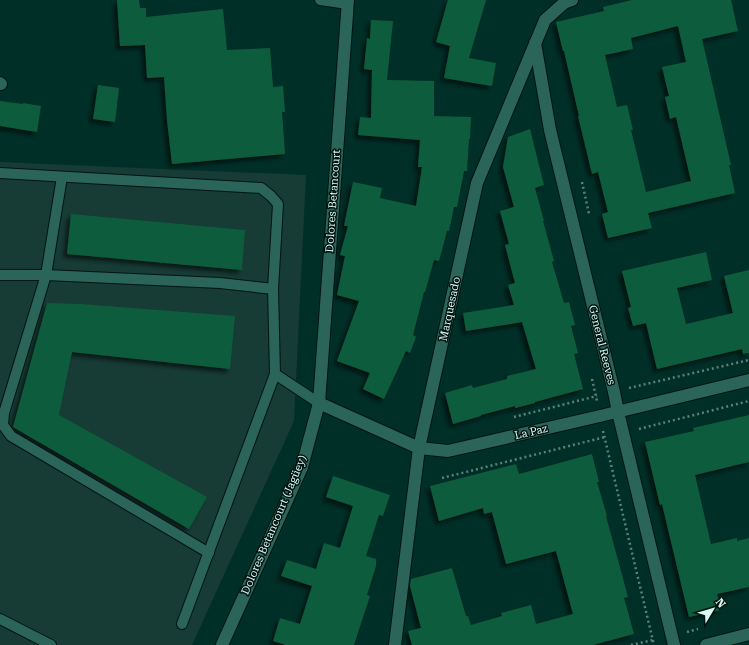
<svg xmlns="http://www.w3.org/2000/svg" width="749" height="645" font-family="'Roboto Serif',serif">
<defs>
<filter id="shadow"><feDropShadow dx="-3.5" dy="3.5" stdDeviation="2" flood-color="#0009"/></filter>
</defs>
<rect width="100%" height="100%" fill="#002f28"/>
<!-- built -->
<polygon fill="#173b35" points="0,162 306,175 294,421 192,645 0,645"/>
<!-- building -->
<g fill="#0d5c3c" fill-rule="evenodd" filter="url(#shadow)">
<polygon points="117,0 139,0 140,8 146,8 146,17 223,9 227,50 270,48 273,87 283,86 285,112 282,112 285,154 172,164 167,120 164,77 147,78 145,45 120,46"/>
<polygon points="448,0 486,0 469,58 496,63 492,86 444,78 450,46 436,42"/>
<path d="M632,0H731L738,31L702,39L731,165H729L735,193L648,213L652,228L608,238L602,214L608,212L598,172L592,174L578,116H579L564,51H563L556,22L604,11L603,7ZM678,26L686,62L662,67L669,96L665,97L670,119L676,117L691,181L646,192L631,130H633L627,105L617,107L605,55L633,49L631,38Z"/>
<polygon points="371,20 393,21 387,80 434,81 434,116 471,117 470,139 469,139 467,171 464,171 457,207 454,207 449,231 447,231 439,261 434,260 425,292 424,292 413,335 416,337 410,353 406,351 384,399 363,389 370,373 337,361 359,301 337,295 345,256 340,255 348,226 344,226 353,182 382,188 380,198 416,206 422,167 418,167 420,140 358,135 360,117 371,118 372,70 364,69 367,38 370,39"/>
<polygon points="98,85 119,88 115,122 93,119"/>
<polygon points="0,101 23,104 23,103 41,106 37,132 0,126"/>
<polygon points="530,129 544,185 535,188 544,221 543,221 554,261 552,262 564,303 569,302 575,325 571,326 578,353 574,354 583,389 535,402 535,403 515,408 515,406 481,415 481,416 453,424 445,393 472,385 473,388 507,379 507,376 536,369 522,322 466,331 463,313 514,305 508,285 515,283 505,245 509,244 500,211 514,207 503,167 508,137"/>
<polygon points="71,214 245,230 242,270 67,254"/>
<polygon points="706,252 712,280 677,288 686,324 733,313 724,276 749,270 749,353 743,354 742,349 657,369 646,323 633,326 628,308 631,307 622,271"/>
<polygon points="47,303 81,304 235,316 230,369 72,352 59,415 207,497 189,529 13,427"/>
<polygon points="749,415 749,462 695,475 711,544 737,538 737,541 749,538 749,587 717,594 721,610 689,617 662,504 660,505 645,442 694,431 693,428"/>
<polygon points="592,454 599,482 597,482 607,516 606,516 628,597 624,598 634,634 593,645 412,645 408,631 421,628 410,586 411,579 452,568 466,616 468,616 471,625 502,616 501,613 531,605 536,624 573,614 556,551 506,564 492,512 484,514 483,508 439,521 430,486 516,464 519,474"/>
<polygon points="333,476 390,495 383,516 379,515 366,556 376,559 376,566 367,595 370,596 354,645 286,645 273,641 280,618 300,624 312,586 281,576 287,560 316,569 324,543 340,548 353,506 326,497"/>
</g>
<g fill="none" stroke-linecap="round" stroke-linejoin="round">
<defs>
<g id="lane">
<polyline points="320,0 348,4"/>
<polyline points="0,173 261,188 271,196 278,204 273,289"/>
<polyline points="62,177 46,275 4,413 3,425 11,436 209,553"/>
<polyline points="0,275 46,275 220,283 273,289 275,374 319,403"/>
<polyline points="0,619 51,645"/>
<polyline points="182,624 275,374"/>
</g>
<g id="street">
<polyline points="535,43 550,130 614,392 618,412 674,645"/>
<polyline points="0,83 1,84"/>
<polyline points="319,403 419,448 448,451 600,416 749,380"/>
<polyline points="222,645 302,467 319,403 348,0"/>
<polyline points="395,645 419,448 477,183 545,20 564,3 572,0"/>
<polyline points="706,645 749,634"/>
</g>
</defs>
<!-- lane casing -->
<use href="#lane" stroke="#001511" stroke-width="12"/>
<!-- street casing -->
<use href="#street" stroke="#001511" stroke-width="14"/>
<!-- path -->
<g stroke="#5a827b" stroke-width="2.5" stroke-dasharray="2 3" stroke-linecap="butt">
<polyline points="582,182 589,214"/>
<polyline points="592,379 597,401"/>
<polyline points="629,388 749,360"/>
<polyline points="514,417 597,396"/>
<polyline points="639,429 749,401"/>
<polyline points="603,431 654,645"/>
<polyline points="442,478 605,437"/>
<polyline points="687,632 698,629"/>
<polyline points="631,645 653,640"/>
</g>
<!-- lane -->
<use href="#lane" stroke="#2b655a" stroke-width="10"/>
<!-- street -->
<use href="#street" stroke="#2b655a" stroke-width="12"/>
</g>
<g text-anchor="middle" dominant-baseline="central" stroke-width="3" stroke-linejoin="round" paint-order="stroke">
<!-- street labels -->
<g font-size="11" fill="#daf7f1" stroke="#001411">
<text transform="translate(333 201) rotate(-86)">Dolores Betancourt</text>
<text transform="translate(450 309) rotate(-78)">Marquesado</text>
<text transform="translate(602 345) rotate(76)">General Reeves</text>
<text transform="translate(531 432) rotate(-13)">La Paz</text>
<text transform="translate(274 525) rotate(-67)">Dolores Betancourt (Jagüey)</text>
</g>
</g>
<!-- north arrow -->
<g transform="translate(713 609) rotate(52)" stroke="#001411" stroke-width="3" paint-order="stroke">
<path d="M0-3L7 15L0 10L-7 15Z" fill="#daf7f1"/>
<text y="-6" font-size="11" font-weight="bold" text-anchor="middle" fill="#daf7f1">N</text>
</g>
</svg>
